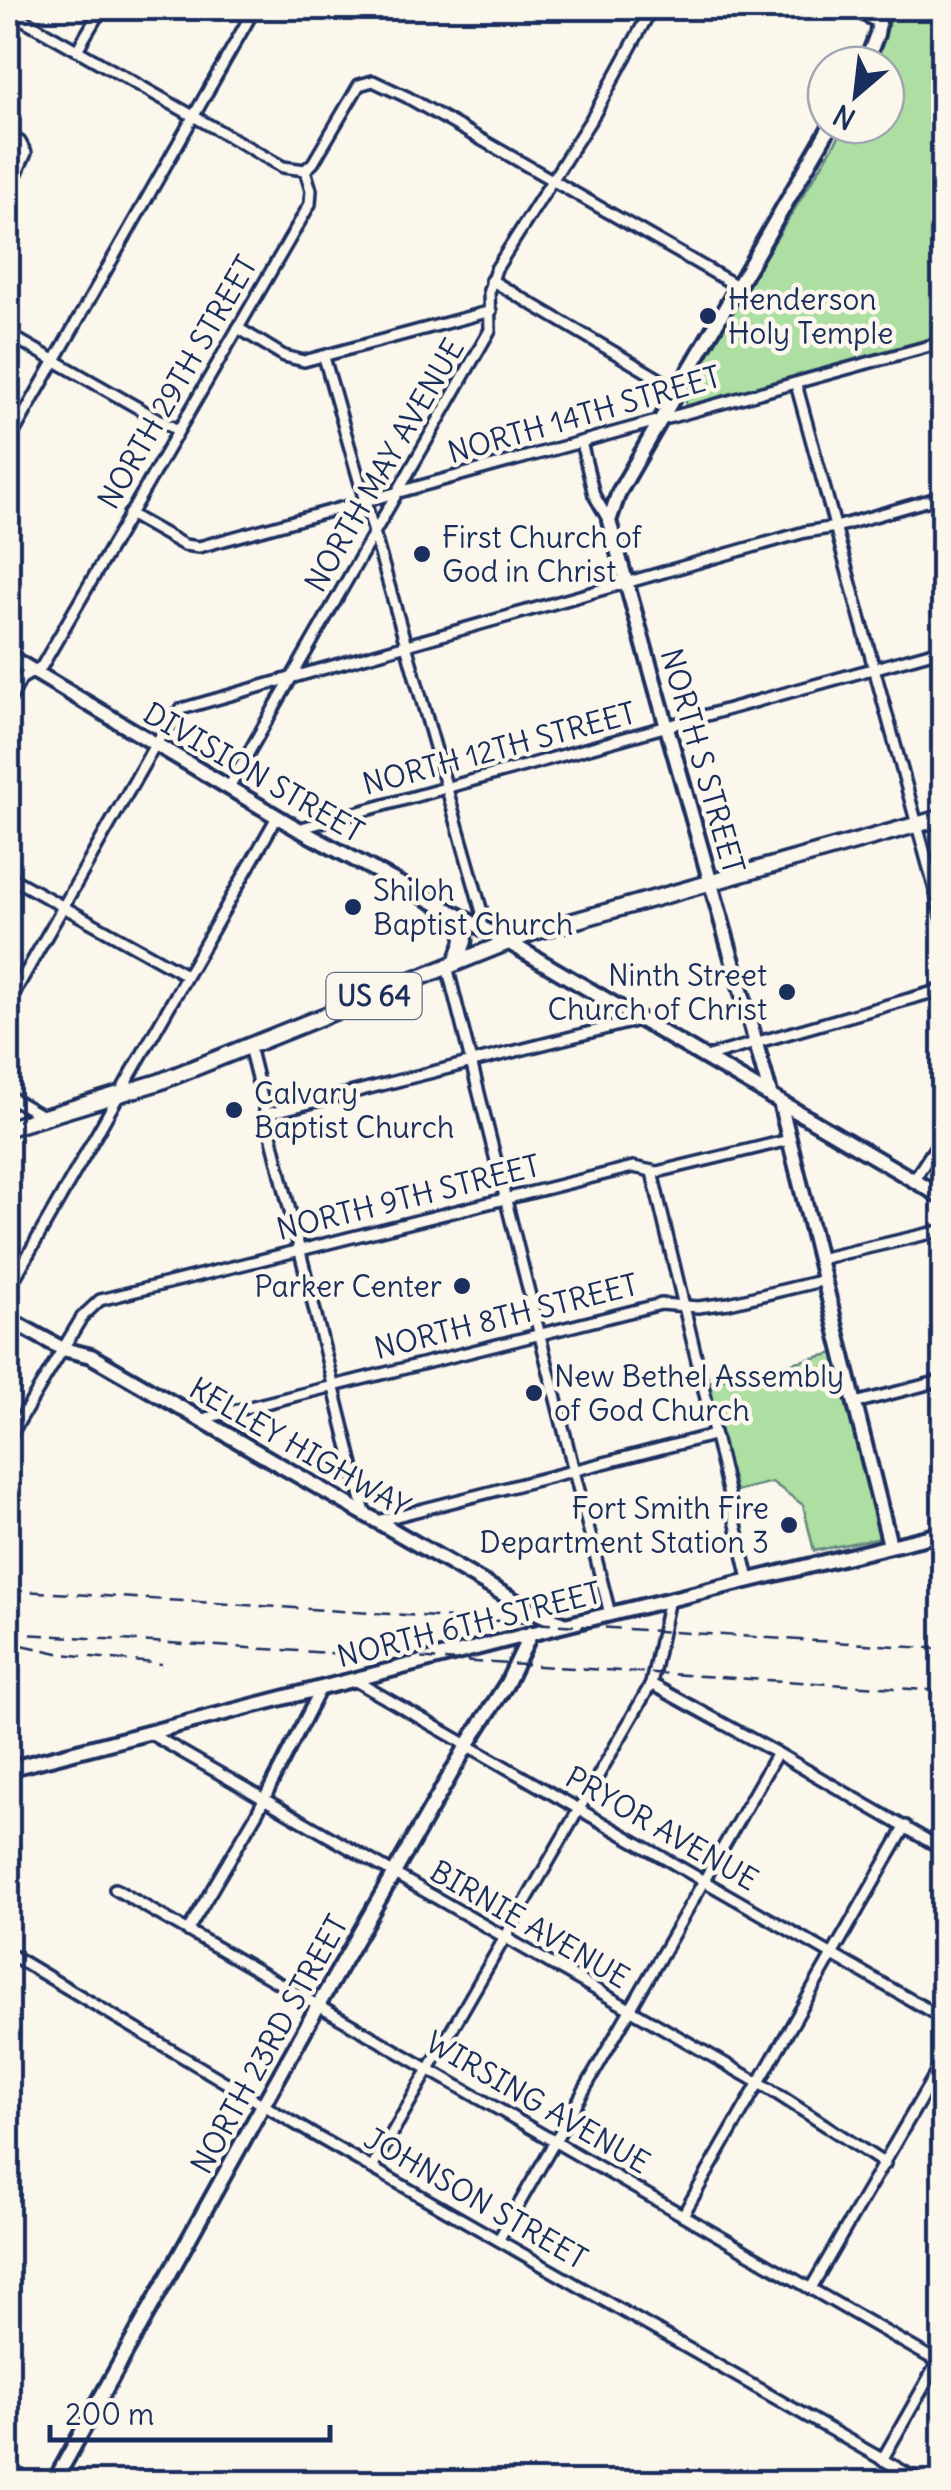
<svg xmlns="http://www.w3.org/2000/svg" width="951" height="2490" font-family="Delius,sans-serif">
<rect width="100%" height="100%" fill="#fbf7ec"/>
<filter id="ink" filterUnits="userSpaceOnUse"><feTurbulence type="fractalNoise" baseFrequency=".01" numOctaves="2"/><feDisplacementMap in="SourceGraphic" scale="20" xChannelSelector="R" yChannelSelector="G"/><feConvolveMatrix kernelMatrix="1 2 1 2 8 2 1 2 1" color-interpolation-filters="sRGB"/></filter>
<g filter="url(#ink)">
<!-- green -->
<g fill="#acdfa1" stroke="#648780" stroke-width="2.5">
<path d="M894,8H943V335L685,406C692,370 718,334 737,303C773,243 810,185 846,125H886V65H876Z"/>
<polygon points="835,1353 881,1537 814,1551 803,1505 772,1482 736,1491 705,1383"/>
</g>
<g fill="none" stroke-linecap="round" stroke-linejoin="round">
<defs>
<g id="street">
<polyline points="849,8 879,23"/>
<polyline points="8,11 283,167 305,170"/>
<polyline points="77,50 102,8"/>
<polyline points="8,135 20,142 26,153 8,192"/>
<polyline points="305,170 313,163 359,85 373,81 407,97 737,286"/>
<polyline points="491,280 678,390"/>
<polyline points="238,328 284,356 304,361 491,311"/>
<polyline points="8,334 177,430"/>
<polyline points="324,357 482,912 480,928"/>
<polyline points="796,384 944,923"/>
<polyline points="581,442 594,495 609,521"/>
<polyline points="8,443 255,8"/>
<polyline points="129,514 184,545 199,547 944,342"/>
<polyline points="8,703 21,679 42,666 310,204 311,190 305,170"/>
<polyline points="229,787 490,330 489,290 496,269 595,113 652,8"/>
<polyline points="298,829 944,649"/>
<polyline points="8,876 186,975"/>
<polyline points="447,966 610,1614"/>
<polyline points="8,1004 156,743 181,709 805,532 836,527 944,496"/>
<polyline points="249,1046 365,1513"/>
<polyline points="706,1057 944,989"/>
<polyline points="8,1096 44,1117"/>
<polyline points="266,1114 639,1020"/>
<polyline points="652,1172 749,1579"/>
<polyline points="913,1181 944,1134"/>
<polyline points="819,1259 944,1230"/>
<polyline points="8,1290 277,817"/>
<polyline points="855,1403 944,1380"/>
<polyline points="202,1419 661,1304 698,1307 729,1303 825,1280"/>
<polyline points="8,1440 82,1317 100,1300 633,1167 657,1172 789,1140"/>
<polyline points="377,1521 713,1435"/>
<polyline points="354,1680 944,2019"/>
<polyline points="651,1684 777,1753 944,1850"/>
<polyline points="149,1733 771,2090 885,2164"/>
<polyline points="115,1889 933,2359 936,2365 882,2460"/>
<polyline points="188,1930 257,1813 321,1688"/>
<polyline points="8,1953 314,2135 922,2482"/>
<polyline points="372,2168 651,1684 669,1599"/>
<polyline points="683,2215 906,1826"/>
<polyline points="499,2239 777,1753"/>
<polyline points="811,2288 944,2059"/>
</g>
<g id="secondary">
<polyline points="865,65 877,34 881,8"/>
<polyline points="8,656 298,829 508,942 944,1198"/>
<polyline points="771,1097 609,521 619,492 831,125"/>
<polyline points="780,1102 890,1545"/>
<polyline points="8,1319 63,1349 91,1356 531,1610 565,1625"/>
<polyline points="8,1769 565,1625 944,1533"/>
<polyline points="54,2482 319,2004 468,1744 507,1683 531,1633"/>
</g>
<g id="primary">
<polyline points="456,963 464,941 462,919"/>
<polyline points="8,1128 159,1082 531,933 944,817"/>
</g>
</defs>
<!-- street casing -->
<use href="#street" stroke="#1b2f5e" stroke-width="16"/>
<!-- secondary casing -->
<use href="#secondary" stroke="#1b2f5e" stroke-width="20"/>
<!-- primary casing -->
<use href="#primary" stroke="#1b2f5e" stroke-width="21"/>
<!-- street -->
<use href="#street" stroke="#fbf7ec" stroke-width="9"/>
<!-- secondary -->
<use href="#secondary" stroke="#fbf7ec" stroke-width="12"/>
<!-- primary -->
<use href="#primary" stroke="#fbf7ec" stroke-width="14"/>
<!-- rail -->
<g stroke="#1b2f5e" stroke-width="2.5" stroke-dasharray="15 8" stroke-linecap="butt">
<polyline points="8,1590 944,1649"/>
<polyline points="8,1633 944,1691"/>
<polyline points="22,1645 62,1654 162,1664"/>
</g>
</g>
</g>
<!-- markers -->
<g fill="#1b2f5e" stroke="#fbf7ec" stroke-width="4">
<circle cx="708" cy="316" r="10"/>
<circle cx="422" cy="554" r="10"/>
<circle cx="353" cy="907" r="10"/>
<circle cx="787" cy="992" r="10"/>
<circle cx="234" cy="1110" r="10"/>
<circle cx="462" cy="1286" r="10"/>
<circle cx="534" cy="1393" r="10"/>
<circle cx="789" cy="1525" r="10"/>
</g>
<g text-anchor="middle" dominant-baseline="central" stroke-width="9" stroke-linejoin="round" paint-order="stroke">
<!-- shield labels -->
<rect fill="#fbf7ec" stroke="#5e6b89" stroke-width="2.5" x="326.5" y="973" width="95" height="46" rx="8"/>
<g font-size="28" font-weight="bold" fill="#1b2f5e">
<text x="374" y="996">US 64</text>
</g>
<!-- poi labels -->
<g font-size="30" fill="#1b2f5e" stroke="#fbf7ec" text-anchor="start">
<text x="728" y="299">Henderson<tspan x="728" dy="34">Holy Temple</tspan></text>
<text x="442" y="537">First Church of<tspan x="442" dy="34">God in Christ</tspan></text>
<text x="373" y="890">Shiloh<tspan x="373" dy="34">Baptist Church</tspan></text>
<text x="767" y="975" text-anchor="end">Ninth Street<tspan x="767" dy="34">Church of Christ</tspan></text>
<text x="254" y="1093">Calvary<tspan x="254" dy="34">Baptist Church</tspan></text>
<text x="442" y="1286" text-anchor="end">Parker Center</text>
<text x="554" y="1376">New Bethel Assembly<tspan x="554" dy="34">of God Church</tspan></text>
<text x="769" y="1508" text-anchor="end">Fort Smith Fire<tspan x="769" dy="34">Department Station 3</tspan></text>
</g>
<!-- street labels -->
<g font-size="30" fill="#1b2f5e" stroke="#fbf7ec">
<text transform="translate(177 382) rotate(-60)">NORTH 29TH STREET</text>
<text transform="translate(584 414) rotate(-16)">NORTH 14TH STREET</text>
<text transform="translate(384 465) rotate(-60)">NORTH MAY AVENUE</text>
<text transform="translate(499 748) rotate(-15)">NORTH 12TH STREET</text>
<text transform="translate(703 761) rotate(74)">NORTH S STREET</text>
<text transform="translate(254 772) rotate(30)">DIVISION STREET</text>
<text transform="translate(408 1197) rotate(-14)">NORTH 9TH STREET</text>
<text transform="translate(506 1316) rotate(-14)">NORTH 8TH STREET</text>
<text transform="translate(300 1447) rotate(30)">KELLEY HIGHWAY</text>
<text transform="translate(469 1624) rotate(-14)">NORTH 6TH STREET</text>
<text transform="translate(662 1828) rotate(30)">PRYOR AVENUE</text>
<text transform="translate(530 1924) rotate(30)">BIRNIE AVENUE</text>
<text transform="translate(269 2044) rotate(-61)">NORTH 23RD STREET</text>
<text transform="translate(538 2102) rotate(30)">WIRSING AVENUE</text>
<text transform="translate(476 2198) rotate(30)">JOHNSON STREET</text>
</g>
</g>
<!-- margin -->
<rect width="951" height="2490" fill="none" stroke="#fbf7ec" stroke-width="40"/>
<rect x="20" y="20" width="911" height="2450" fill="none" stroke="#1b2f5e" stroke-width="4" filter="url(#ink)"/>
<!-- north arrow -->
<g transform="translate(856 95) rotate(208)"><circle r="48" fill="#fbf7ec" stroke="#a1a7b3" stroke-width="2.5"/>
<path d="M0-8L18 38L0 25L-18 38Z" fill="#1b2f5e"/>
<text y="-15" font-size="28" font-weight="bold" text-anchor="middle" fill="#1b2f5e">N</text>
</g>
<!-- scale -->
<path d="M50 2425v15h280v-15" fill="none" stroke="#1b2f5e" stroke-width="5"/>
<text x="65" y="2425" font-size="30" fill="#1b2f5e" stroke="#fbf7ec" stroke-width="8" paint-order="stroke">200 m</text>
</svg>
